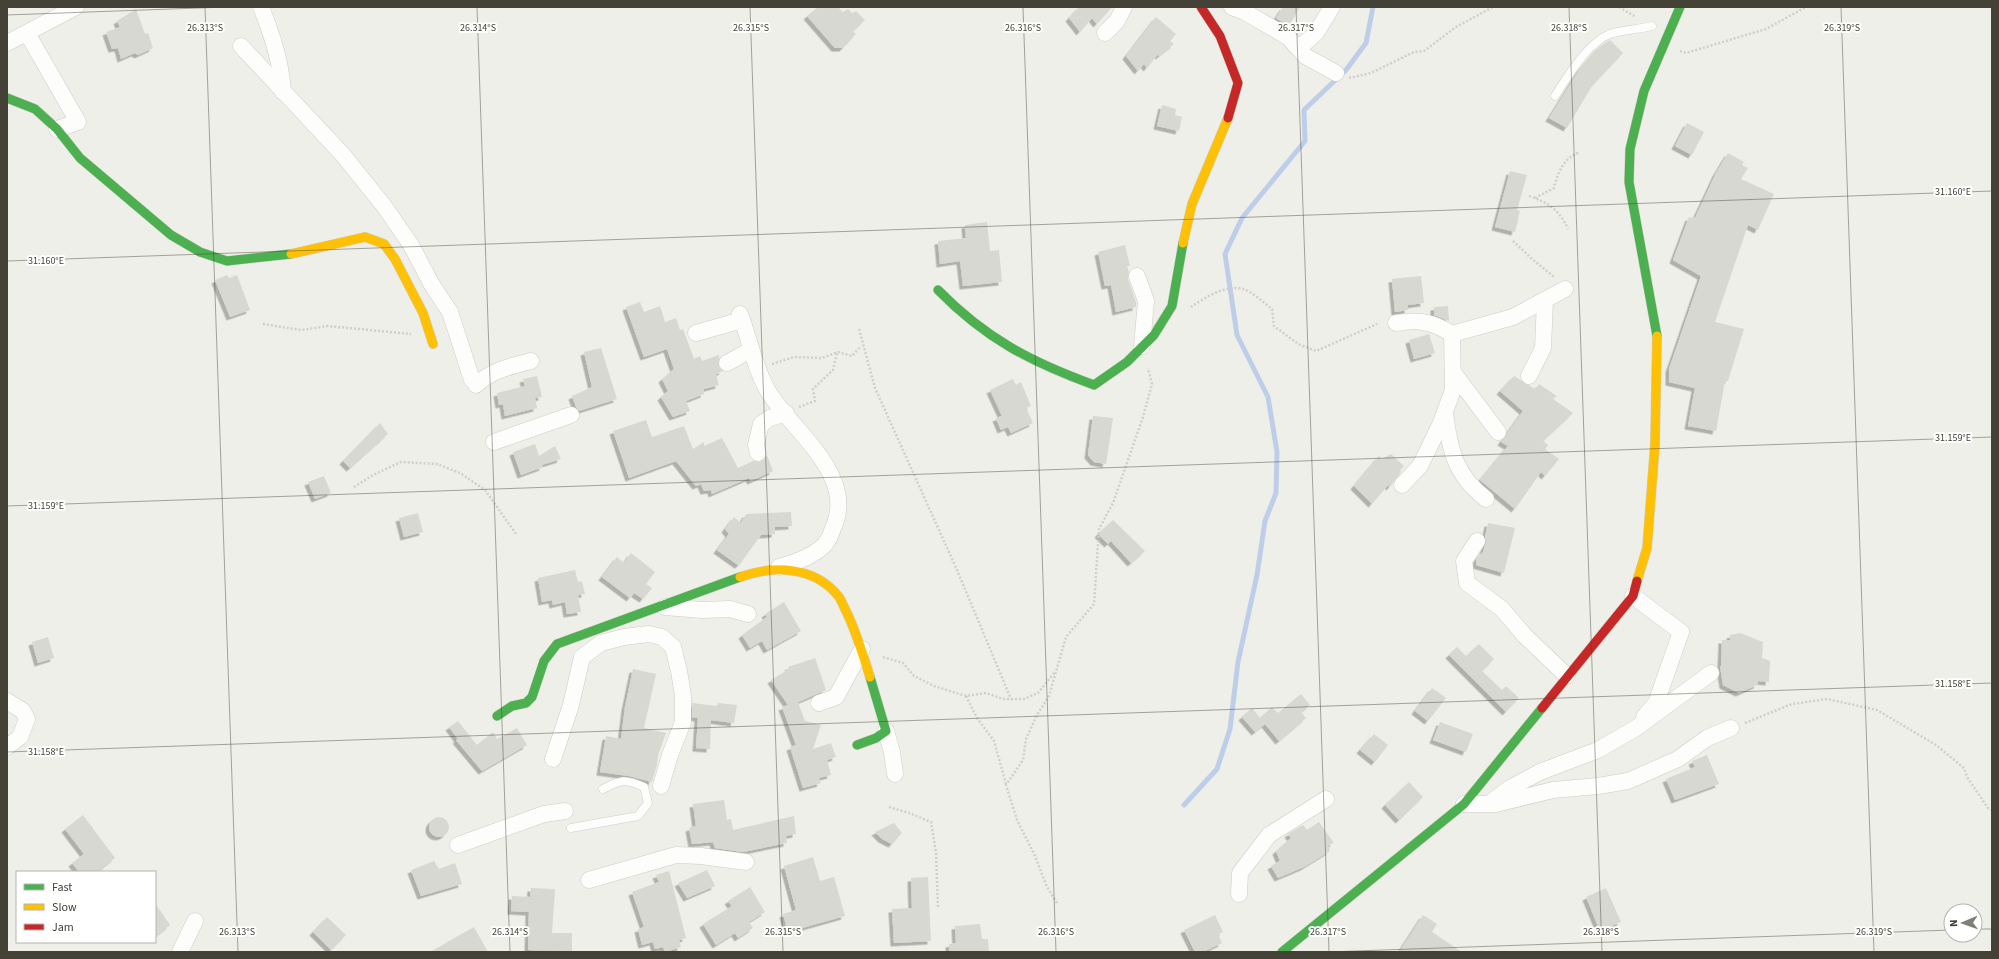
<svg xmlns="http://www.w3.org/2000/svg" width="1999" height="959" font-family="'Source Sans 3',sans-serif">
<defs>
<filter id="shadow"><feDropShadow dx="-3.5" dy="3.5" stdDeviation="0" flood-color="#0004"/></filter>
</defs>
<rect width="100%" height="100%" fill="#efefe9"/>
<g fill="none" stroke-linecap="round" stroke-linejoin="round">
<!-- stream -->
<polyline stroke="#becee8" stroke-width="5" points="1184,805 1217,769 1230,729 1238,662 1257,575 1265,521 1276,493 1277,452 1268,397 1237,335 1225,254 1242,218 1305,141 1304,110 1346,70 1366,43 1373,7"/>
</g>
<!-- building -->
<g fill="#d8d8d2" filter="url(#shadow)">
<polygon points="818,7 838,7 843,12 848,9 852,13 856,11 865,20 853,31 856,34 843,48 835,48 807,16"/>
<polygon points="1079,7 1112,7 1097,24 1092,18 1080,32 1069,18"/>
<polygon points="1283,7 1300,7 1289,26 1276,18"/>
<polygon points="136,9 145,34 148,33 153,48 138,55 135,53 121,59 118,48 112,49 106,32 120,27 117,21"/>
<polygon points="1156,17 1176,34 1170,41 1174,44 1159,56 1158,54 1147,68 1144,64 1138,71 1126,56"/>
<polygon points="1610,40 1623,53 1592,86 1567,128 1549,118 1580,69 1599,47"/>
<polygon points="1162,105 1176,109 1175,115 1182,117 1179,131 1157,126"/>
<polygon points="1687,123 1704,132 1692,155 1675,146"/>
<polygon points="1728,153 1744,162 1742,165 1748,168 1741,179 1774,194 1758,230 1748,225 1715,322 1744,329 1728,381 1725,381 1716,431 1688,426 1695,388 1669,382 1669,369 1701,276 1673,260 1689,217 1695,218 1716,173"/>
<polygon points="1510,171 1527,175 1517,210 1520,211 1515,232 1495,227"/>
<polygon points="987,222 990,251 999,250 1002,282 963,286 960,261 940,264 938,241 966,238 965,225"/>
<polygon points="1125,245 1130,266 1127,266 1129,272 1128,279 1136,302 1136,307 1116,312 1111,285 1105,286 1098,252"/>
<polygon points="227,275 229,278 237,275 250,310 230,317 215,280"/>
<polygon points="1421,276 1424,303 1408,305 1408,310 1395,312 1392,279"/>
<polygon points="640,302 644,312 660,306 665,322 676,318 680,330 683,329 694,359 700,356 702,361 719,355 719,367 723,371 716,374 719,385 704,389 704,394 686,401 690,411 673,417 661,397 668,391 662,379 674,369 667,349 644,357 626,307"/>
<polygon points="1448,306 1449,321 1434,315 1434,307"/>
<polygon points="1429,334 1435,353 1414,359 1409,340"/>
<polygon points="601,348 617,399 579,411 576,407 572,396 592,387 584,352"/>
<polygon points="537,376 542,397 535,398 537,408 505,416 503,404 499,405 497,393 525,386 523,379"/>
<polygon points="1514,376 1535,389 1539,384 1557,396 1553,399 1573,413 1543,441 1548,445 1545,449 1559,459 1545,476 1541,472 1515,509 1480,480 1508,446 1501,442 1523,411 1500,391"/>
<polygon points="1013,379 1016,385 1021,382 1031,406 1026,408 1033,423 1011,433 1008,427 1001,430 996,418 1002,416 990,390"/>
<polygon points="1093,416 1113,418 1106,464 1094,462 1088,455"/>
<polygon points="646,420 652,437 684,426 693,449 704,442 704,446 722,438 738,468 753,461 761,462 767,455 773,471 751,481 749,478 712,494 711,490 704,491 701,484 696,486 676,461 629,478 613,431"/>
<polygon points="380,423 388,434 350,468 343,461"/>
<polygon points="535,444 539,456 555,446 561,459 542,465 543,467 521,475 513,452"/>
<polygon points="1391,454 1404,466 1400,470 1401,472 1390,487 1388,485 1372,504 1354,486 1379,456 1382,459"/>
<polygon points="324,476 331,493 315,499 308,482"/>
<polygon points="791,512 792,526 775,527 775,534 761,535 740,564 738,565 717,550 729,534 725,529 734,517 741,523 746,514"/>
<polygon points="418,513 423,532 404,537 399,518"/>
<polygon points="1113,520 1145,551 1131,563 1111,541 1108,544 1098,534"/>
<polygon points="1488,523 1515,528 1504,573 1476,565 1477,558 1483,552 1486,542 1485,537"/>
<polygon points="631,553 655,572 646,584 652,588 643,599 634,593 630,598 602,577 617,557 624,563"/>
<polygon points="575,570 578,582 582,581 585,594 578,595 581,612 567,614 565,602 553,605 552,600 542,602 538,578"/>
<polygon points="784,602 801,631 767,650 762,641 750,648 742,635 767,617 765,614"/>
<polygon points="1740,633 1763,642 1762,658 1770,661 1769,682 1758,681 1757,685 1739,693 1723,685 1720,666 1721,666 1722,640 1730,640 1730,635"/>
<polygon points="48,637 54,658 38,663 32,642"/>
<polygon points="1479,644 1494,659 1482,671 1502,690 1506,686 1519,698 1506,712 1449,655 1457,647 1466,656"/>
<polygon points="815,658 826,690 798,702 805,721 821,725 813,749 831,743 836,757 827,760 831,775 819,778 821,783 803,788 790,747 796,745 782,707 788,705 771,680 789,669 788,667"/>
<polygon points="633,669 656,674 644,728 666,733 658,755 657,765 652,782 629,776 600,772 606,736 621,739 625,707"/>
<polygon points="1432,688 1446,698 1428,721 1415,711"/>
<polygon points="1301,694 1310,705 1301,712 1306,718 1279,741 1265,724 1255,732 1242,717 1252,708 1260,718 1272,707 1278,713"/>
<polygon points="692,703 717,706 718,703 737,705 734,723 711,720 710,749 696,748 698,718 692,717"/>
<polygon points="458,721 477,745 493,732 497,739 517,728 527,745 482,771 456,740 458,739 449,727"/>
<polygon points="1440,722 1473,734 1466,752 1433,740"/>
<polygon points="1374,734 1388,745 1375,762 1360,750"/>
<polygon points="1707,755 1719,784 1675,800 1666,779 1695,767 1692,761"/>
<polygon points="1409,782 1423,797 1399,820 1385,805"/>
<polygon points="724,800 727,820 731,819 733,830 794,816 796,834 786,836 787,843 743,852 715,848 713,842 692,844 689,828 696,826 693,804"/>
<polygon points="83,815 115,858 97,872 79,872 72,863 84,854 65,829"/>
<circle cx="439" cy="827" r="10"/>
<polygon points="1319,822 1334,843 1328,845 1330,851 1304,867 1278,878 1271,866 1280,861 1276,851 1291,838 1288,834 1303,825 1307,830"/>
<polygon points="894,823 902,833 892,844 882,839 875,832"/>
<polygon points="813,857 820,881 834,877 845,916 788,932 783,914 796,910 784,866"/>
<polygon points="434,861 439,869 455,863 462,884 421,896 411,870"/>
<polygon points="707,870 715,886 687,898 678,883"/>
<polygon points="669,871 686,938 679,940 681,947 665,952 663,947 655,949 653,942 642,945 638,929 644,927 632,892 659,882 656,875"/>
<polygon points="928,877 931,941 894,943 892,909 912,908 911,878"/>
<polygon points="750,887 765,912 749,922 753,928 738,938 735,933 716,945 703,924 732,906 728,901"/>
<polygon points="531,888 555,889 552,933 572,933 572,951 528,950 529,912 511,911 512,896 530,897"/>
<polygon points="1606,888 1621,922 1600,931 1586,897"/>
<polygon points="155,903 170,925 155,937"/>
<polygon points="1215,915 1223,932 1218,934 1222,943 1203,952 1195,952 1184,930"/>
<polygon points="1423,915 1437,924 1432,932 1462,952 1399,952"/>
<polygon points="327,917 346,935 331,950 313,932"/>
<polygon points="980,924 982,939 988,939 989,952 949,952 949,944 956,943 955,926"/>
<polygon points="474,927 488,952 430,952"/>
</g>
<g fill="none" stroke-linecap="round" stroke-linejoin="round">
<defs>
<g id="lane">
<path d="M1555,96C1568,76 1589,40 1613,33C1625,30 1640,29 1652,26"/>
<path d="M571,828L638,816L648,803L644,787C626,779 621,779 603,789"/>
</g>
<g id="street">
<path d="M261,7C272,35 281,61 283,92"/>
<polyline points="1232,7 1245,12 1288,37 1305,56 1336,73"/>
<polyline points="27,33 78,122 57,129"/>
<polyline points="1105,33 1117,21 1124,7"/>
<polyline points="7,43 76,7"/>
<polyline points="241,46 343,155 384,206 411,245 432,285 450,312 472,380"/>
<polyline points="1299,48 1316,33 1332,7"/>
<polyline points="1137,276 1146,301 1142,346"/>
<path d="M740,314C750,340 754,367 768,391C791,430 856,474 834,526C832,530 831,536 828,540C820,554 794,563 779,567"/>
<path d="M1396,323C1419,319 1433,322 1452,334L1513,317L1565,289"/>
<polyline points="696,333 742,320"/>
<polyline points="727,363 751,350"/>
<polyline points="1453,372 1498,432"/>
<polyline points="1529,376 1543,348 1545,300"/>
<path d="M476,385C492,370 511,366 531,361"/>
<path d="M1445,413C1450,451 1455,475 1486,499"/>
<polyline points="494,442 571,415"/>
<polyline points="758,453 756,445 761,424 770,418 786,413"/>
<polyline points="1402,485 1420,466 1440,425 1453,390 1452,334"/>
<polyline points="1477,541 1464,561 1467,583 1502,609 1525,636 1567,676"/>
<polyline points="1633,596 1681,632 1656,703 1644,717"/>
<polyline points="665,607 702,610 730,609 748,614"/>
<polyline points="7,701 23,711 27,719 20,737 7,747"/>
<polyline points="819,703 836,697 862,649"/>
<polyline points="886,731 892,752 895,774"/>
<polyline points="553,759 571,705 582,657 601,643 624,637 649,634 662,637 673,647 679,671 683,696 683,722 670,755 661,786"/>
<polyline points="1490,803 1510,788 1540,772 1598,750 1636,728 1711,673"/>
<polyline points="1464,804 1496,804 1553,790 1598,786 1628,781 1678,759 1707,738 1731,728"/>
<polyline points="458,845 544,814 565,811"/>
<polyline points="589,880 676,855 701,856 746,862"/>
<polyline points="1239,894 1240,873 1269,835 1326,799"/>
<polyline points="180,952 195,921"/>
</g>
<g id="fast">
<polyline points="7,98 35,109 57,129 80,158 171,235 200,252 227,261 291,254"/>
<path d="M938,290C986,339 1031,362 1094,385L1127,362L1154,335L1172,306L1183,243"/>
<polyline points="1657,336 1629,182 1630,149 1644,91 1680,7"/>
<polyline points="497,716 512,706 526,703 532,697 544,661 557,644 740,577"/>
<polyline points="857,745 876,738 886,731 870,677"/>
<polyline points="1282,952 1464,804 1542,708"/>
</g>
<g id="slow">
<polyline points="1183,243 1192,204 1228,118"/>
<polyline points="291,254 365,237 384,244 395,259 423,313 433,344"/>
<path d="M740,577C774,565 815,566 839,597C842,601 844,608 847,613C857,634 863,655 870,677"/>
<polyline points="1637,581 1647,548 1655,444 1657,336"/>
</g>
<g id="jam">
<polyline points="1201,7 1220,36 1238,83 1228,118"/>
<polyline points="1542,708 1633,596 1637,581"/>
</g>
</defs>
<!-- lane casing -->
<use href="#lane" stroke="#cdccc7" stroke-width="9"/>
<!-- street casing -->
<use href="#street" stroke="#cdccc7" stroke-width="17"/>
<!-- fast casing -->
<use href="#fast" stroke="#cecec3" stroke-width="10"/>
<!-- slow casing -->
<use href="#slow" stroke="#cecec3" stroke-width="10"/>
<!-- jam casing -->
<use href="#jam" stroke="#cecec3" stroke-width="10"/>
<!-- path -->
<g stroke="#d0cfcb" stroke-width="2.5" stroke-dasharray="2 2" stroke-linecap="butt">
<polyline points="1619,7 1636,17"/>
<polyline points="1680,51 1686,53 1766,29 1806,7"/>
<polyline points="1349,78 1371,73 1414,52 1424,51 1456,27 1493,7"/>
<path d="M1529,196C1547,202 1560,210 1568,229"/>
<path d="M1535,198L1554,188C1558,171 1564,158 1580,152"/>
<polyline points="1513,241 1532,259 1554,277"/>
<path d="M1191,307C1204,298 1226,284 1243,289C1253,292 1264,303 1272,309L1274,326L1298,344L1316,351L1377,324"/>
<polyline points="263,324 301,330 328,326 411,334"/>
<polyline points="859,329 875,388 957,570 1011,699"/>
<polyline points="772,364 794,357 822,358 838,352 852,356 861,346"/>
<polyline points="799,407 815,401 813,389 833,370 837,353"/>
<polyline points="354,487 373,475 401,462 437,464 460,473 485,490 516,534"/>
<polyline points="883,657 903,663 914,676 934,686 966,696 986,693 1003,699 1024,699 1038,693 1055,672"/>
<polyline points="966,696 977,718 994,741 1006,784"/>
<polyline points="1745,723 1792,704 1827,699 1877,710 1936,745 1964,768 1967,777 1988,808 1992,810"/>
<polyline points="889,807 909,813 931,822 936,853 938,907"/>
<polyline points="1057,903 1047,887 1035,856 1017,820 1006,785 1023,760 1026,739 1037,715 1049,696 1066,637 1094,604 1099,529 1113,503 1143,417 1152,384 1148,368"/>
</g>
<!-- lane -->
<use href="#lane" stroke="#fdfdfc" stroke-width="8"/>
<!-- street -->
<use href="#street" stroke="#fdfdfc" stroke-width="16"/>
<!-- fast -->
<use href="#fast" stroke="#4caf50" stroke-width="9"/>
<!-- slow -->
<use href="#slow" stroke="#ffc107" stroke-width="9"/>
<!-- jam -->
<use href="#jam" stroke="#c62828" stroke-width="9"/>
</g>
<!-- ticks -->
<path fill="none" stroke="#444237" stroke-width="1" stroke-opacity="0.45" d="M205,7L238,952M477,7L510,952M750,7L783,952M1023,7L1056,952M1296,7L1329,952M1569,7L1602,952M1841,7L1874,952M7,15L226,7M7,261L1992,191M7,506L1992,437M7,752L1992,683M1975,929H1992M1327,952L1951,930"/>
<g font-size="10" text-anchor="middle" fill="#444237" stroke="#fff" stroke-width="4" stroke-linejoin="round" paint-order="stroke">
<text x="205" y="31">26.313°S</text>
<text x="478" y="31">26.314°S</text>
<text x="751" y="31">26.315°S</text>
<text x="1023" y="31">26.316°S</text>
<text x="1296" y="31">26.317°S</text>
<text x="1569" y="31">26.318°S</text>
<text x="1842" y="31">26.319°S</text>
<text x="1953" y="195">31.160°E</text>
<text x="46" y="264">31.160°E</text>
<text x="1953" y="441">31.159°E</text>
<text x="46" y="509">31.159°E</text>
<text x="1953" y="687">31.158°E</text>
<text x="46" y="755">31.158°E</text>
<text x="237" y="935">26.313°S</text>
<text x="510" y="935">26.314°S</text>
<text x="783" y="935">26.315°S</text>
<text x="1056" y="935">26.316°S</text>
<text x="1328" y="935">26.317°S</text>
<text x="1601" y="935">26.318°S</text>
<text x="1874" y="935">26.319°S</text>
</g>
<!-- border -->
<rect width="1999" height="959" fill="none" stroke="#444237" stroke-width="16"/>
<!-- legend -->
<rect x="16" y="871" width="140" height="72" fill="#ffffff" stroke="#b4b3af"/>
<rect x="24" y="884" width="20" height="6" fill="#4caf50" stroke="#b4b3af"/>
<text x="52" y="891" font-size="12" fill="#444237">Fast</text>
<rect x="24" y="904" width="20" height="6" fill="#ffc107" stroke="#b4b3af"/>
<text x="52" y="911" font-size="12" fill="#444237">Slow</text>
<rect x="24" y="924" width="20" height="6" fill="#c62828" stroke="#b4b3af"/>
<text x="52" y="931" font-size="12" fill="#444237">Jam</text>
<!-- north arrow -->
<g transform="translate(1963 923) rotate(268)"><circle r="19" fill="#ffffff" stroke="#b4b3af"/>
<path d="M0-3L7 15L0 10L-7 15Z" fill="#807f75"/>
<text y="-6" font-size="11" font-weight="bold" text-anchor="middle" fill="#444237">N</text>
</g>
</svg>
